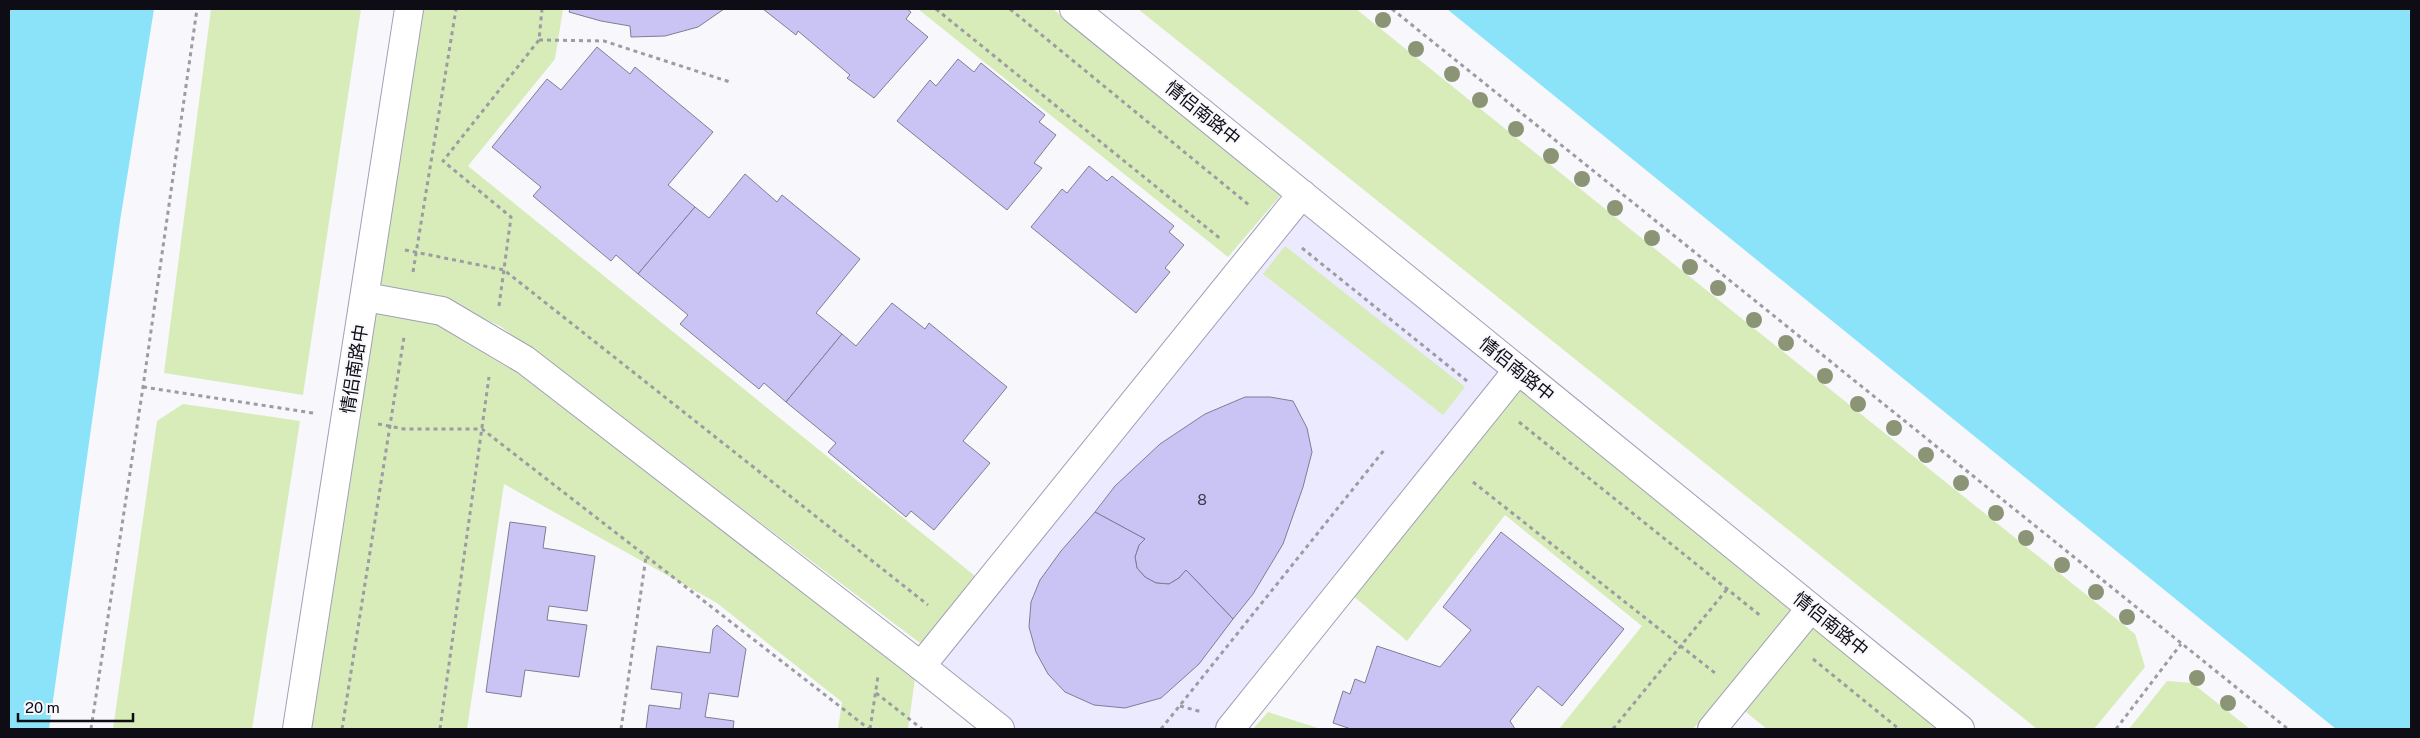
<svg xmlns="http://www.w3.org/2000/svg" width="2420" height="738" font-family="'Public Sans','Noto Sans SC',sans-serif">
<rect width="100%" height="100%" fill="#f7f7fc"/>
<!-- built -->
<polygon fill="#ebeafe" points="1302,196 1517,370 1229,729 1001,729 922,665"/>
<!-- green -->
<g fill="#d7ecb9">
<polygon points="211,9 361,9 303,395 164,373"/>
<polygon points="423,9 563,9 555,59 468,166 980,580 924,646 500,326 441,299 379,286"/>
<polygon points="918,9 1053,9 1281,195 1228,257"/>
<polygon points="1138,9 1356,9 2135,634 2145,667 2094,729 2037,729"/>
<polygon points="1285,246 1465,387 1443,415 1263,274"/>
<polygon points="375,311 443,324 515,365 916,671 908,729 838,729 842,702 717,603 504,484 467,729 310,729"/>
<polygon points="1522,387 1793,610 1693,729 1559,729 1642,626 1505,515 1407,641 1352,595"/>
<polygon points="183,404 300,421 252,729 113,729 157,421"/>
<polygon points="1813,623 1942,729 1767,729 1741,708"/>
<polygon points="2167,681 2192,683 2250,729 2129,729"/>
<polygon points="1268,712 1321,729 1253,729"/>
</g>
<!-- water -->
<g fill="#8ae3f9">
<polygon points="9,9 154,9 120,221 49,729 9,729"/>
<polygon points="1447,9 2411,9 2411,729 2336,729"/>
</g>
<!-- building -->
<g fill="#cac4f5" stroke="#7f7d94">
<polygon points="570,9 724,9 698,27 665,36 631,37 630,26 601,21 569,12"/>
<polygon points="763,9 907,9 911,12 906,19 928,37 874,98 847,78 850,75 798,31 796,35"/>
<polygon points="597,47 630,74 635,67 713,132 668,185 695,207 638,274 616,255 611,261 533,196 541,187 492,147 547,79 561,90"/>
<polygon points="958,59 974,72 981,63 1045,115 1039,122 1056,135 1034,163 1042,168 1007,210 897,121 930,80 936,86"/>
<polygon points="1089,166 1107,181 1112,176 1174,226 1169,232 1184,245 1165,268 1170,272 1136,313 1031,227 1062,189 1067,193"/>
<polygon points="745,174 777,202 782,195 860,259 816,313 842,334 786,402 764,383 759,389 680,324 688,315 638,274 695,207 709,218"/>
<polygon points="892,303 925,329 929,323 1007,387 963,441 990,463 934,530 911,511 906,517 828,452 836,443 786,402 842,334 856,346"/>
<polygon points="1245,397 1270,397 1293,401 1307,428 1312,452 1303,487 1283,544 1253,594 1233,619 1186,570 1179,578 1169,584 1156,583 1145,577 1137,568 1135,557 1139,545 1145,539 1095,512 1115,486 1160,444 1205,414"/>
<polygon points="1095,512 1145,539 1139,545 1135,557 1137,568 1145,577 1156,583 1169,584 1179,578 1186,570 1233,619 1199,664 1161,698 1125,708 1094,705 1065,692 1048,674 1036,652 1029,627 1031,602 1040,580 1061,551"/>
<polygon points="510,522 546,527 543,548 595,556 587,611 549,606 547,620 587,625 579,677 525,670 521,697 486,692"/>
<polygon points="1501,532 1624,629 1562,706 1538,686 1510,721 1515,729 1351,729 1333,723 1343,691 1350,694 1355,679 1365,683 1377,646 1440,667 1471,630 1443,607"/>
<polygon points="717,625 746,649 738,697 709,693 705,717 734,721 733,729 646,729 649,705 680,709 682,693 651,689 657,646 710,653 713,629"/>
</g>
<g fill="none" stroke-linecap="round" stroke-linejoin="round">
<defs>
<g id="minor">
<polyline points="1074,9 1960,729"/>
<polyline points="366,297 442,311 525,360 921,666 1000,729"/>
<polyline points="921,666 1302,194"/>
<polyline points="297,729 409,9"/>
<polyline points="1230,729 1518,370"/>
<polyline points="1712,729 1811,608"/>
</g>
</defs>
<!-- minor casing -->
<use href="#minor" stroke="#a19fb7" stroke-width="30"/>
<!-- path -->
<g stroke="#9c9ca2" stroke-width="3" stroke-dasharray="4 4" stroke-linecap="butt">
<polyline points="936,9 1222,240"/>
<polyline points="1010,9 1249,205"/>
<polyline points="1392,9 2288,729"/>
<polyline points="539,40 604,41 730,82"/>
<polyline points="1302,248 1467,381"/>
<polyline points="405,250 504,270 928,605"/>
<polyline points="413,272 456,9"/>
<polyline points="499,306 511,217 443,161 539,40 542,9"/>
<polyline points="143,387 313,413"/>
<polyline points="1519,422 1762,617"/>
<polyline points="378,424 404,429 482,429 869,729"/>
<polyline points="1473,482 1715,673"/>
<polyline points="1813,659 1899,729"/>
<polyline points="876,693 922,729"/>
<polyline points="1180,706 1202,712"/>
<polyline points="91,729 143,387 197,9"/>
<polyline points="342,729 404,337"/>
<polyline points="440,729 489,377"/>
<polyline points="621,729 646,557"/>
<polyline points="870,729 878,676"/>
<polyline points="1161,729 1385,449"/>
<polyline points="1613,729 1728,588"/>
<polyline points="2116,729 2181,644"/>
</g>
<!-- minor -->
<use href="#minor" stroke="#fff" stroke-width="28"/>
</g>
<!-- trees -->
<g fill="#8b9575">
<circle cx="1383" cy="20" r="8"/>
<circle cx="1416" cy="49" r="8"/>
<circle cx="1452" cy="74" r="8"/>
<circle cx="1480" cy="100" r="8"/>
<circle cx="1516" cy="129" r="8"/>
<circle cx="1551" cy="156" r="8"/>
<circle cx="1582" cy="179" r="8"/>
<circle cx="1615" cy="208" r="8"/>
<circle cx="1652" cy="238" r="8"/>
<circle cx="1690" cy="267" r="8"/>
<circle cx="1718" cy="288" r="8"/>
<circle cx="1754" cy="320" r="8"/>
<circle cx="1786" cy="343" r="8"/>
<circle cx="1825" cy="376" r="8"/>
<circle cx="1858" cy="404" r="8"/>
<circle cx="1894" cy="428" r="8"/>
<circle cx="1926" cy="455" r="8"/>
<circle cx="1961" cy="483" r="8"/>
<circle cx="1996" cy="513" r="8"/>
<circle cx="2026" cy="538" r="8"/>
<circle cx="2062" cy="565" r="8"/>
<circle cx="2096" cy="592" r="8"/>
<circle cx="2127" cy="617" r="8"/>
<circle cx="2197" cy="678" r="8"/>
<circle cx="2228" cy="703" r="8"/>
</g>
<g text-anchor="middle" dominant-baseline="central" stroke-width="4" stroke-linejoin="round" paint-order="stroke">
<!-- number labels -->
<g font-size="15" fill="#3d3b4e">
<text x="1202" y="499">8</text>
</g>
<!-- street labels -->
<g font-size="18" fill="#0e0d16" stroke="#f7f7fc">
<text transform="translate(1203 113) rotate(39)">情侣南路中</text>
<text transform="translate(354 369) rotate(-81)">情侣南路中</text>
<text transform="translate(1517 369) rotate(39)">情侣南路中</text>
<text transform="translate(1831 624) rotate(39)">情侣南路中</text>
</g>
</g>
<!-- border -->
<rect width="2420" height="738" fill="none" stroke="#0e0d16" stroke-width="20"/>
<!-- scale -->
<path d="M18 713v8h115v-8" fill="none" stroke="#0e0d16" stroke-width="2.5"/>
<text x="25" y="713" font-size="15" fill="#0e0d16" stroke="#f7f7fc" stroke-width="4" paint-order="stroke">20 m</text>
</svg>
